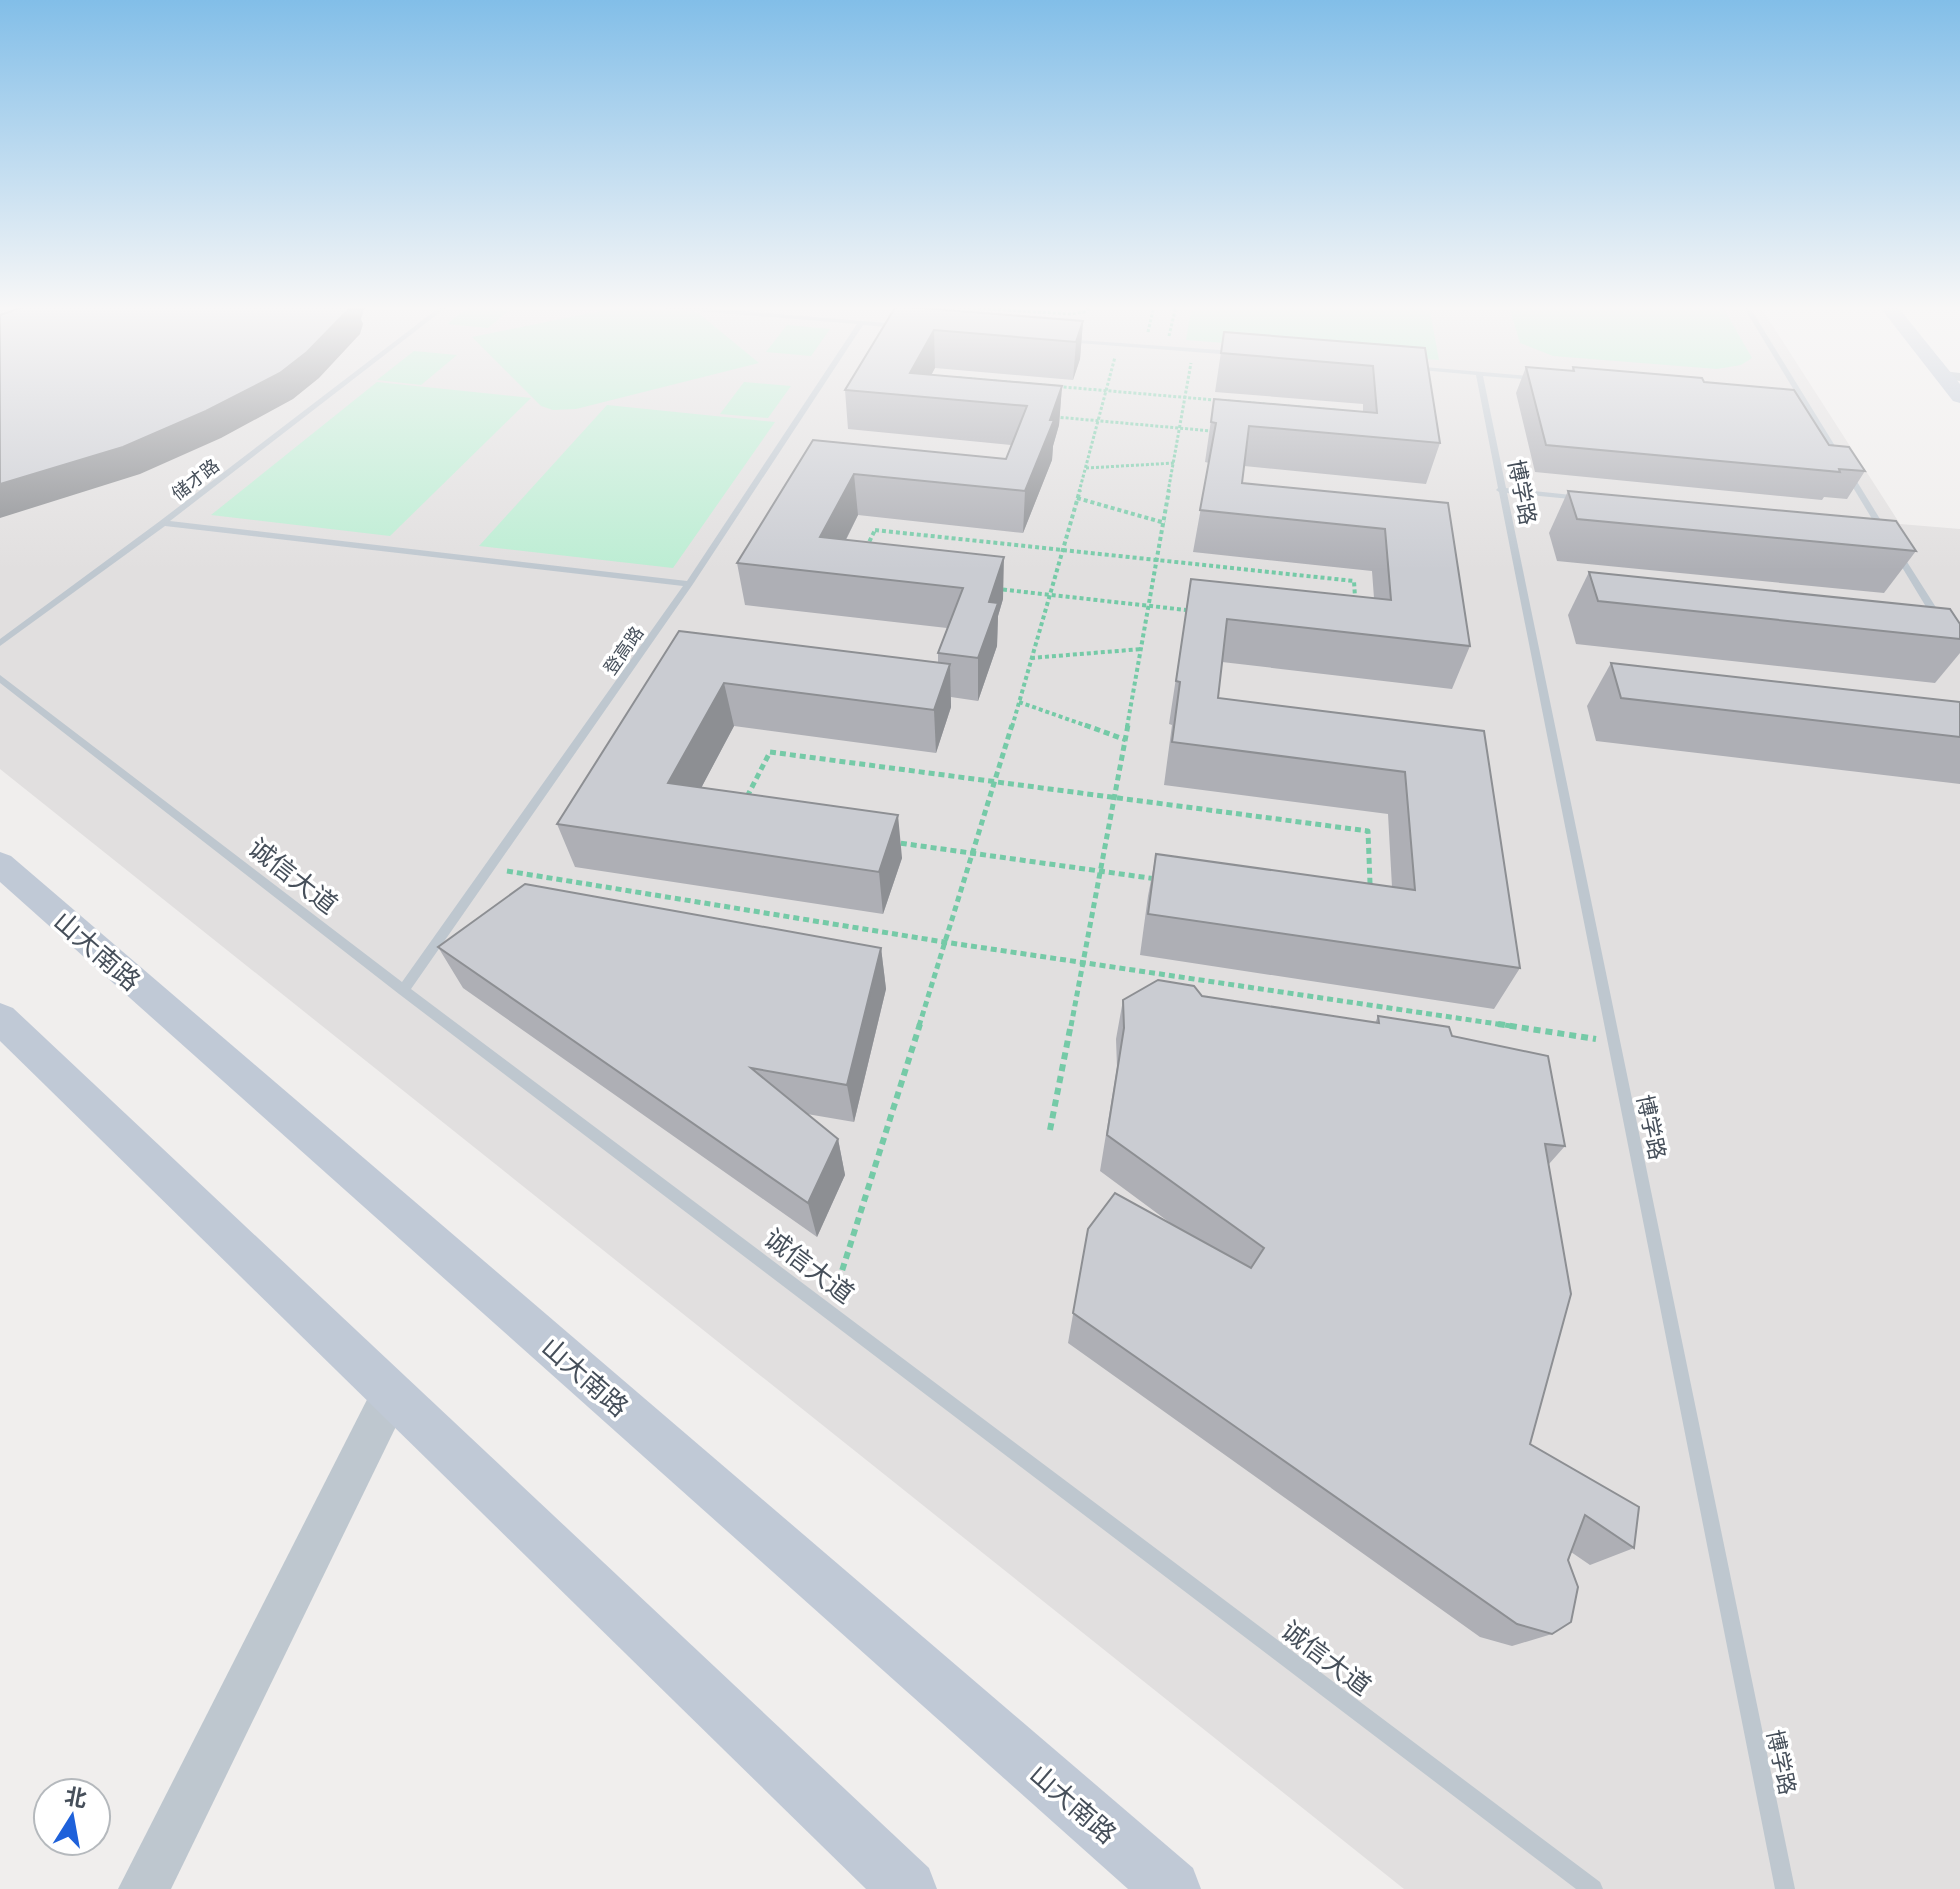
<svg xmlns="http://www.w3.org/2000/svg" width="1960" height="1889" font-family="Commissioner,'Noto Sans SC',sans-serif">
<rect width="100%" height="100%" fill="#f0eeed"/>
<!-- education -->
<polygon fill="#e1dfdf" points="0,306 1760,306 1900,524 1960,529 1960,1889 1404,1889 0,769"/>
<!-- green -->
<g fill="#bcedd3">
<polygon points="470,306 514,306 488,328 447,324"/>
<polygon points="625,306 697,312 759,363 576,409 553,410 541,406 472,337"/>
<polygon points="1192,306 1429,306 1439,360 1186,340"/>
<polygon points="1509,306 1722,306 1752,358 1741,365 1717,369 1553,356 1520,343"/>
<polygon points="787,325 830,329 811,356 766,352"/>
<polygon points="414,351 457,355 421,385 377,380"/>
<polygon points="377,382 531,398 390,536 211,515"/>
<polygon points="744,382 791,386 768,418 720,414"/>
<polygon points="607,405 775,422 673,568 479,546"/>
</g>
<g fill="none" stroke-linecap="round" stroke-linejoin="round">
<!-- path-far3 -->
<g stroke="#75caa7" stroke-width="3" stroke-dasharray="3 2" stroke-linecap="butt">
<polyline points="933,306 1072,314 1084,312 1093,306"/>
<polyline points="1148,332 1154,306"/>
<polyline points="1169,336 1176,306"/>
<polygon points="959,378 1343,411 1345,443 945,407"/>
<polyline points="1086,468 1175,463"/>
<polyline points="1079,492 1115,357"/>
<polyline points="1168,492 1191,363"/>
</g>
<!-- path-far2 -->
<g stroke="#75caa7" stroke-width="4" stroke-dasharray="4 3" stroke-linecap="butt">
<polyline points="1077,498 1165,523"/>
<polygon points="875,530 1354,581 1357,629 854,573"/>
<polyline points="1031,658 1142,649"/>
<polyline points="1019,702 1090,727"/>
<polyline points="1012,727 1080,490"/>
<polyline points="1127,727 1169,490"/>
</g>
<!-- path-far1 -->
<g stroke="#75caa7" stroke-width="5" stroke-dasharray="6 4" stroke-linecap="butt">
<polyline points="1085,725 1126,740"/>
<polygon points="770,752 1368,831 1371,909 735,820"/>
<polyline points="507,871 944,942 1511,1026"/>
<polyline points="919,1026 1012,725"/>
<polyline points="1071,1026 1128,725"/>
</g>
<!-- path -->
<g stroke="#75caa7" stroke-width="6" stroke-dasharray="7 5" stroke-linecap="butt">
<polyline points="1498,1024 1596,1039"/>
<polyline points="1050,1130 1071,1024"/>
<polyline points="835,1293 920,1024"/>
</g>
<!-- service -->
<g fill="#bec7cf" fill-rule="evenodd">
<polygon points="441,306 448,306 170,521 687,581 857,324 659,308 656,306 682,306 899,324 902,326 899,328 863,325 693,584 411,989 1600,1882 1603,1889 1576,1889 399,994 0,683 0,675 402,982 683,586 165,526 0,646 0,639 160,521"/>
<polygon points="1743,306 1749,306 1888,532 1887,534 1880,532"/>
<polygon points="1063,339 1234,351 1237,353 1234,355 1065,342 1062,340"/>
<polygon points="1412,366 1539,377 1540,378 1537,380 1483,376 1506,488 1581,496 1585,498 1581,500 1507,493 1795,1889 1775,1889 1499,492 1496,490 1498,488 1476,375 1410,369 1410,367"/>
<polygon points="1895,552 1902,554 1944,620 1942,622 1936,622 1934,620 1894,554"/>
</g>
<!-- minor -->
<polygon fill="#bec7cf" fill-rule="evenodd" points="1943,371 1960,373 1960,381 1938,378 1938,372"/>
<!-- tertiary -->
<polygon fill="#bec7cf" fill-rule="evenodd" points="391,1374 405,1380 411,1394 405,1408 171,1889 118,1889 377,1380"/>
<!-- secondary -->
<g fill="#c0c9d6" fill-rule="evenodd">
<polygon points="1879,306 1897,306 1960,384 1960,403 1953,401"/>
<polygon points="0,852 11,856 1193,1868 1201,1889 1128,1889 0,882"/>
<polygon points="0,1003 13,1008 929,1868 937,1889 866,1889 0,1041"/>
</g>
</g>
<!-- wall -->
<g fill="#aeafb5">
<polygon points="896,306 1083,321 1080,359 1073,380 935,368 931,375 1062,386 1059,425 1053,446 1052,460 1023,533 858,515 846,540 1003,599 998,616 997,646 978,701 951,697 951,707 936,753 734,726 701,788 902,858 883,914 575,867 557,824 679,631 938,663 938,653 947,628 745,605 737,563 813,440 1006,459 1011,445 848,429 845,390"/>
<polygon points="1224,332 1425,348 1440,443 1426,484 1244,466 1242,483 1448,503 1470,646 1452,689 1222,662 1218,698 1484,731 1520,968 1494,1009 1140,955 1148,896 1156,854 1392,887 1388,814 1164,785 1172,725 1169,724 1191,579 1374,598 1372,571 1193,552 1209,463 1205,462 1214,399 1363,412 1363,404 1215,392"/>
<polygon points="1526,367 1572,371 1573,367 1704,382 1829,445 1865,471 1847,499 1824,497 1822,500 1535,472 1516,393"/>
<polygon points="1568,491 1916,551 1884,593 1557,561 1549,533"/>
<polygon points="1589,572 1960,624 1960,653 1935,683 1576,644 1568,615"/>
<polygon points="1611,663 1960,702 1960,784 1596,741 1587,706"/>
<polygon points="438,947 881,948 886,989 854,1122 807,1114 838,1139 845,1175 817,1237 463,988"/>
<polygon points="1202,996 1375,1023 1378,1016 1452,1036 1565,1146 1549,1164 1530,1444 1634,1548 1590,1565 1571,1552 1552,1634 1512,1646 1480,1637 1068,1343 1088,1229 1173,1225 1100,1171 1117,1067 1116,1039 1123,1000"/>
</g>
<!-- shaded-wall -->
<g fill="#8d8f93">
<polygon points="350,306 365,306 361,319 363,324 360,334 319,378 293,399 221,438 140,474 0,518 0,484"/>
<polygon points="1083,321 1080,359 1073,380 1076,342"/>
<polygon points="934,330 935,368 920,396 910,373"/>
<polygon points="1062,386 1059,425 1053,446 1052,460 1023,533 1025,491"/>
<polygon points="854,474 858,515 829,573 820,537"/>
<polygon points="1004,557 1003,599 998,616 997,646 978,701 978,658 989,602"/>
<polygon points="950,664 951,707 936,753 934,710"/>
<polygon points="724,683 734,726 681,826 668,783"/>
<polygon points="898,815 902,858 883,914 879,872"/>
<polygon points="881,948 886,989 854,1122 847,1085"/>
<polygon points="838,1139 845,1175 817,1237 808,1203"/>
</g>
<!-- building -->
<g fill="#caccd2" stroke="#8d8f93" stroke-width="2">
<polygon points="26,306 350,306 349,309 307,352 280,373 206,411 123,447 0,484 0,315"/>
<polygon points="896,306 1083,321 1076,342 934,330 910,373 1062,386 1050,420 1054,420 1025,491 854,474 820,537 1004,557 989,602 998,603 978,658 938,653 963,588 737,563 813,440 1006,459 1027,406 845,390"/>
<polygon points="1224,332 1425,348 1440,443 1249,426 1242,483 1448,503 1470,646 1227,619 1218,698 1484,731 1520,968 1148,914 1156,854 1415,890 1405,772 1172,742 1180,682 1176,681 1191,579 1391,600 1385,529 1200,510 1216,423 1211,422 1214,399 1377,413 1373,366 1221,353"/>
<polygon points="1526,367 1574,371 1573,367 1702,378 1704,382 1794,390 1829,445 1849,447 1865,471 1839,469 1840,472 1546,445"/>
<polygon points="1568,491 1896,521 1916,551 1577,519"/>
<polygon points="1589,572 1950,609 1960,624 1960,639 1598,601"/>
<polygon points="679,631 950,664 934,710 724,683 668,783 898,815 879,872 557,824"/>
<polygon points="1611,663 1960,702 1960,737 1621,698"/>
<polygon points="525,884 881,948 847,1085 751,1068 838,1139 808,1203 438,947"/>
<polygon points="1158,980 1194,986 1202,996 1379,1023 1378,1016 1449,1027 1452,1036 1548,1056 1565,1146 1545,1144 1571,1294 1530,1444 1639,1507 1634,1548 1585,1515 1568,1560 1578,1587 1571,1622 1552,1634 1517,1624 1073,1313 1088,1229 1115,1193 1251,1268 1264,1248 1107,1135 1124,1028 1123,1000"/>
</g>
<!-- sky -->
<linearGradient id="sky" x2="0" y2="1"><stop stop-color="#82bee8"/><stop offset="0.54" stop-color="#f8f7f7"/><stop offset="1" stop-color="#f8f7f7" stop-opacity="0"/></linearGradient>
<rect width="1960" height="570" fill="url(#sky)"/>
<g text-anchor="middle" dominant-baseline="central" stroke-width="7" stroke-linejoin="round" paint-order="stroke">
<!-- far-street labels -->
<g font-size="18" fill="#464f5a" stroke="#fff">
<text transform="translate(195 479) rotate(-38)">储才路</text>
<text transform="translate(623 650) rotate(-55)">登高路</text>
</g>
<!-- street labels -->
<g font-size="22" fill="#464f5a" stroke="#fff">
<text transform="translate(1523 492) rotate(79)">博学路</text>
<text transform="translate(1652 1127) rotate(78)">博学路</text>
<text transform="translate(1782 1762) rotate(78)">博学路</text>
</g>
<!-- near-street labels -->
<g font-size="26" fill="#464f5a" stroke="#fff">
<text transform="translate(294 875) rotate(38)">诚信大道</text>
<text transform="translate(98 950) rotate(41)">山大南路</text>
<text transform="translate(810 1265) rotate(37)">诚信大道</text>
<text transform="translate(586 1376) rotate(41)">山大南路</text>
<text transform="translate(1327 1657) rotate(37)">诚信大道</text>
<text transform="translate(1074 1803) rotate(41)">山大南路</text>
</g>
</g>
<!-- north arrow -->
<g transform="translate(72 1817) rotate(11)"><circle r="38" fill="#ffffff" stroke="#b5b9bd" stroke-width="2"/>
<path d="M0-6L14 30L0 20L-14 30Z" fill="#1e61da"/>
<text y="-12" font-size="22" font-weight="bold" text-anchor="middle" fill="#464f5a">北</text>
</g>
</svg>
